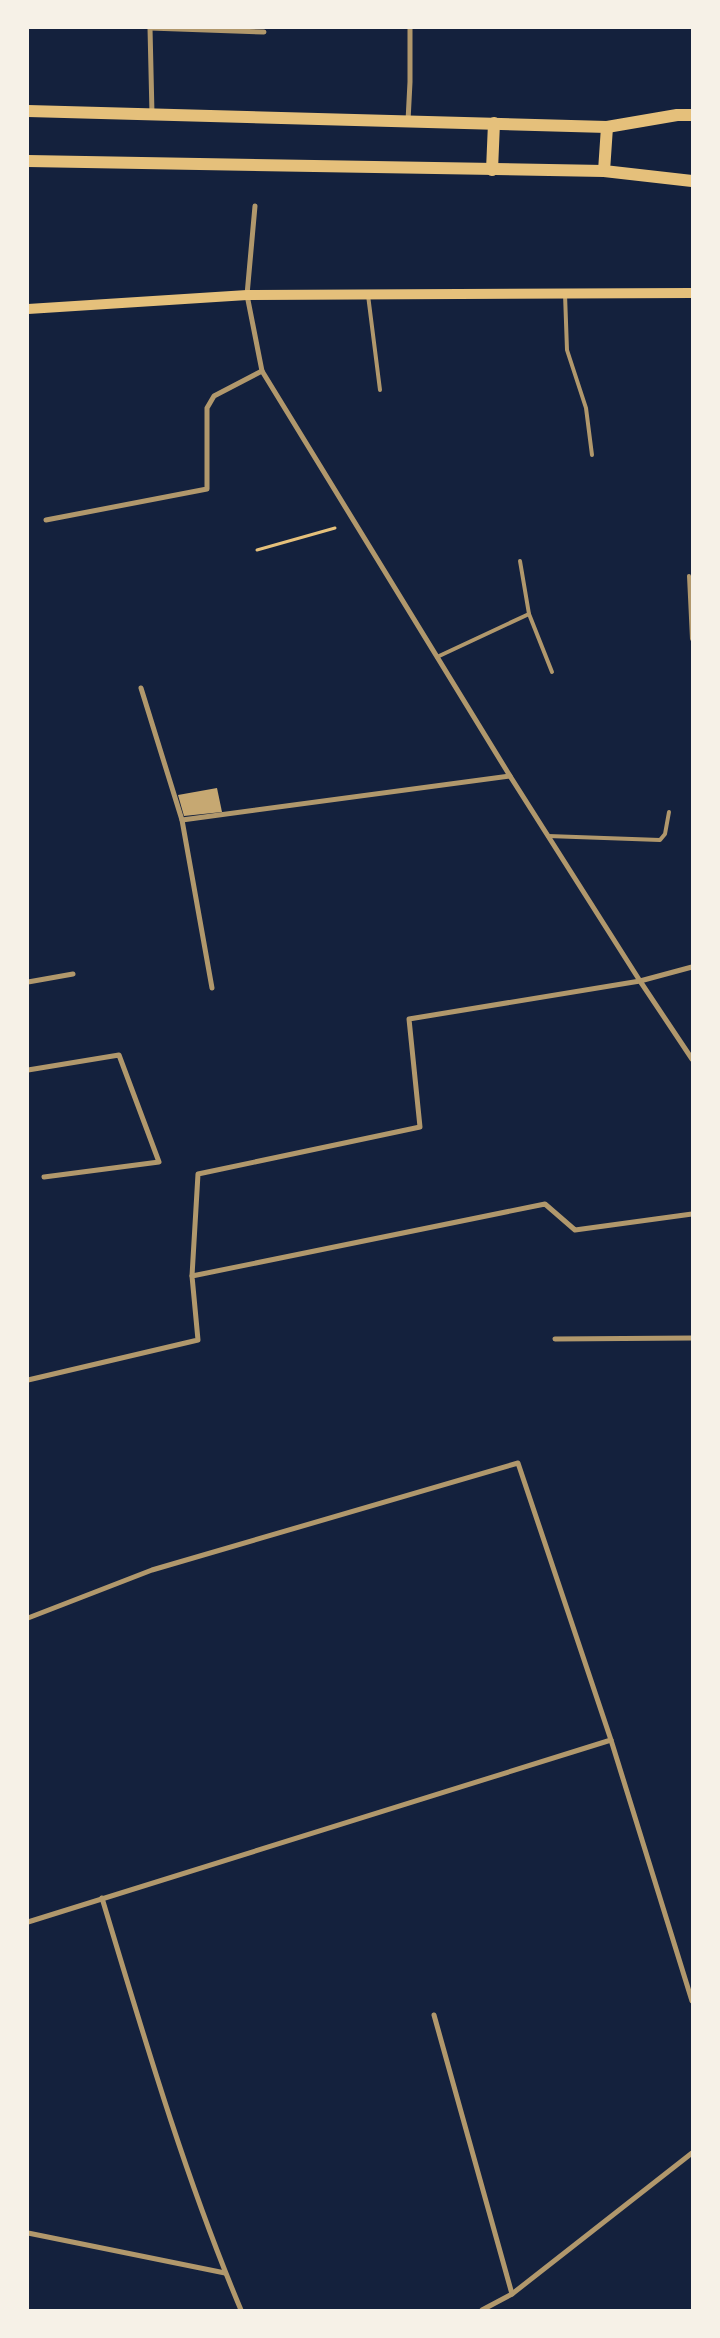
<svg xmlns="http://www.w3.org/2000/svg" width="720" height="2338" font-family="Mulish,sans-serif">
<rect width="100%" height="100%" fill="#14213d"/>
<!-- building -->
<polygon fill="#c6a872" points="217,788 222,812 184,816 178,795"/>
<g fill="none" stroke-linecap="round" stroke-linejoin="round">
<!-- path -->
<polyline stroke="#e5c07b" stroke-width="3" points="257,550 335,528"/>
<!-- service -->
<g stroke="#b1986c" stroke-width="4">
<polyline points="565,294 567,350 586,408 592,455"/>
<polyline points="368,295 380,390"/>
<polyline points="520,561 529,614 552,672"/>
<polyline points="689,576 692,639"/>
<polyline points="437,657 529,614"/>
<polyline points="548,836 660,840 665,834 669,812"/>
</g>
<!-- minor -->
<g stroke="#b1986c" stroke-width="5">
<polyline points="150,28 264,32"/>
<polyline points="150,28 152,114"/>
<polyline points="408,121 410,82 410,28"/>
<polyline points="255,206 247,295 262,371 510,776 640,981 692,1059"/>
<polyline points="46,520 207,489 207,408 214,396 262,371"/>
<polyline points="141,688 182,820 212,988"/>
<polyline points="182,820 510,776"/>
<polyline points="28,982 73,974"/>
<polyline points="28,1070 119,1055 159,1162 44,1177"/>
<polyline points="192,1276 198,1174 420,1127 409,1019 640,981 692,967"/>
<polyline points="555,1339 692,1338"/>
<polyline points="28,1380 198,1340 192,1276 545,1204 575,1230 692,1214"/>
<polyline points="28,1618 152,1570 518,1463 611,1740 692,2001"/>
<path d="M102,1898C144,2037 185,2177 241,2310"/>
<polyline points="28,1922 611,1740"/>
<polyline points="434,2015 512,2294"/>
<polyline points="28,2233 225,2273"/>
<polyline points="482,2310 512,2294 692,2153"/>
</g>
<!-- secondary -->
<polyline stroke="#e5c07b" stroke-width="10" points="28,309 247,295 692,293"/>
<!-- primary -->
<g stroke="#e5c07b" stroke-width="12">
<polyline points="28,111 607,127 677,115 692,115"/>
<polyline points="607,127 604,171 692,181"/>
<polyline points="28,161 604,171"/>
<polyline points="492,170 494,123"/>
</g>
</g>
<!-- border -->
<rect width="720" height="2338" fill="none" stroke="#f6f1e7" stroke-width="58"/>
</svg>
